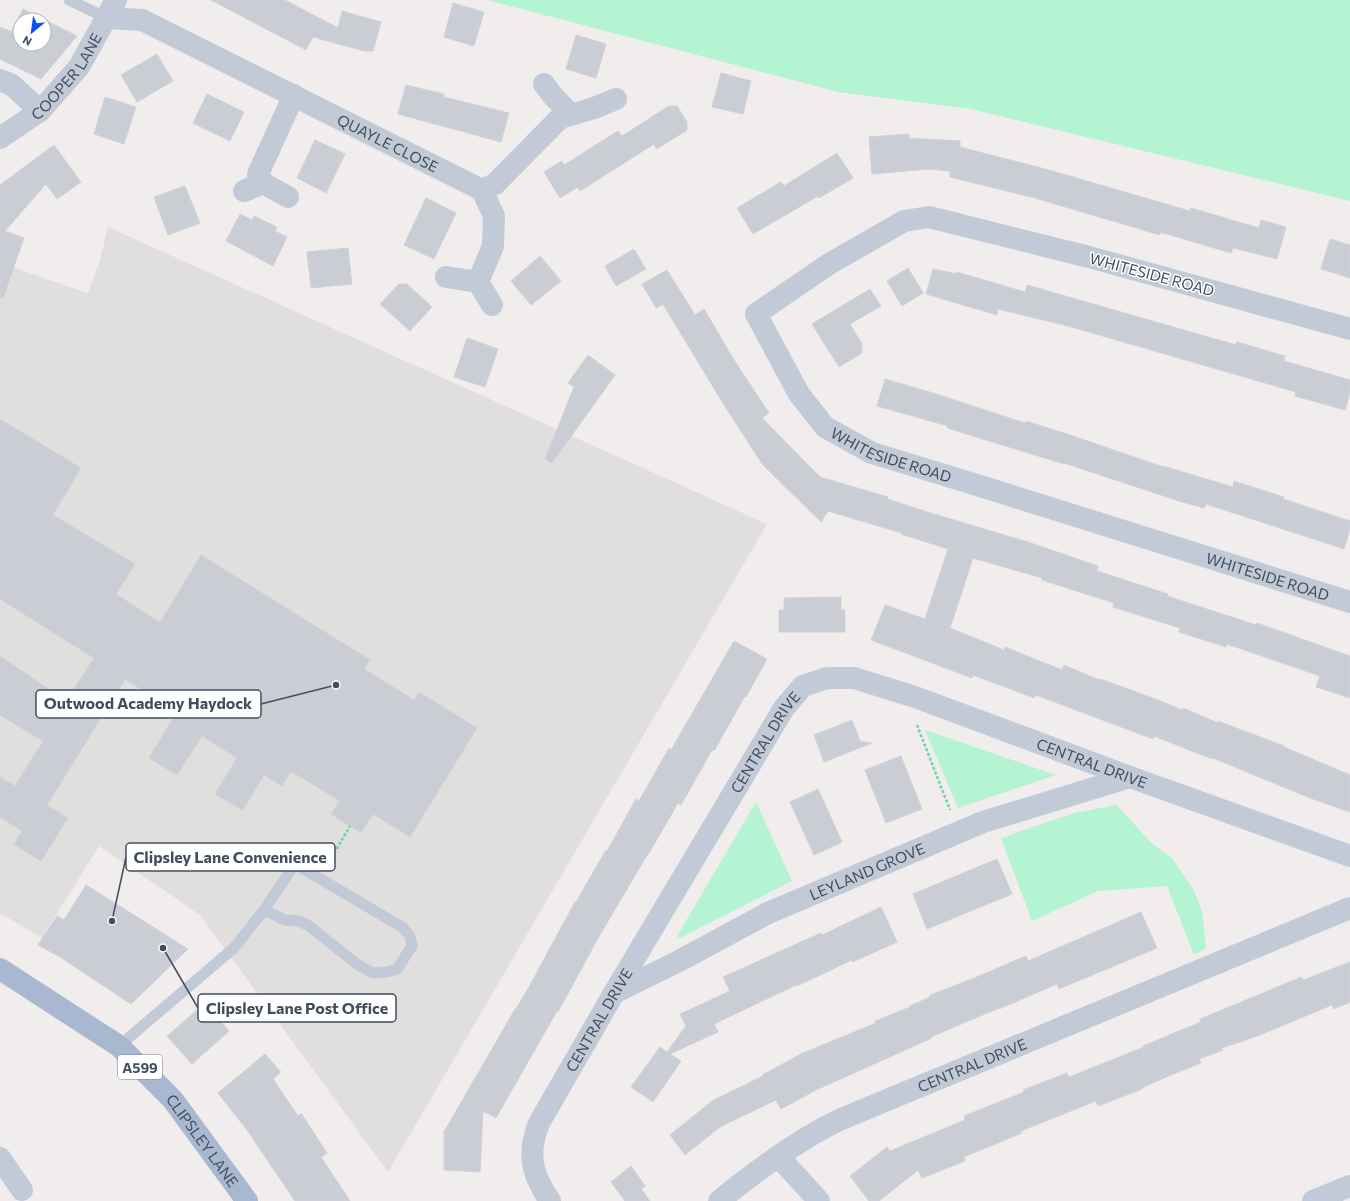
<svg xmlns="http://www.w3.org/2000/svg" width="1350" height="1201" font-family="Commissioner,sans-serif">
<rect width="100%" height="100%" fill="#f0edec"/>
<!-- education -->
<polygon fill="#e1dede" points="108,227 767,524 388,1172 200,915 99,846 42,938 0,913 0,263 88,293 100,260"/>
<!-- green -->
<g fill="#b4f4d3">
<polygon points="487,0 1350,0 1350,201 971,109 838,92"/>
<polygon points="925,730 1056,775 958,808"/>
<polygon points="756,802 792,881 680,938 677,936"/>
<polygon points="1117,805 1150,842 1172,858 1193,889 1202,911 1206,948 1194,955 1167,886 1098,891 1032,921 1001,838 1074,813"/>
</g>
<!-- building -->
<g fill="#cbcdd5" stroke="#d0d1d9" fill-rule="evenodd">
<polygon points="211,0 285,0 338,28 342,11 381,22 373,51 364,51 313,37 306,50"/>
<polygon points="453,3 484,12 474,46 444,37"/>
<path d="M23,9L77,36L41,79L0,59V27L12,32ZM20,20H44V44H20Z"/>
<polygon points="576,35 606,44 596,78 566,69"/>
<polygon points="157,54 173,81 137,102 121,75"/>
<polygon points="721,73 751,81 743,114 712,107"/>
<polygon points="406,85 444,94 444,97 509,113 501,142 398,114"/>
<polygon points="207,94 244,112 230,141 193,123"/>
<polygon points="105,97 136,107 124,144 94,134"/>
<polygon points="669,106 677,106 687,122 687,130 657,149 654,144 580,191 578,187 560,198 544,172 562,161 564,165 618,131 622,136"/>
<polygon points="909,134 909,138 960,141 960,147 1049,170 1190,211 1191,208 1259,228 1261,220 1286,227 1277,259 1233,248 1231,253 1160,232 1160,235 1035,198 950,177 950,171 929,169 872,174 869,137"/>
<polygon points="315,140 345,154 326,193 297,178"/>
<polygon points="54,145 81,182 57,199 46,184 5,231 24,238 3,298 0,297 0,185"/>
<polygon points="837,153 853,178 819,198 818,196 753,234 737,208 781,182 784,186"/>
<polygon points="185,186 200,223 168,235 154,197"/>
<polygon points="426,198 456,213 434,259 404,245"/>
<polygon points="240,214 252,220 254,216 277,227 275,231 287,237 273,266 226,241"/>
<polygon points="1330,239 1350,245 1350,278 1321,269"/>
<polygon points="348,248 352,284 311,288 307,252"/>
<polygon points="634,249 646,269 616,286 605,266"/>
<polygon points="540,256 561,281 531,305 511,281"/>
<polygon points="908,268 923,293 902,306 887,281"/>
<polygon points="933,269 957,274 957,272 1025,292 1027,285 1236,345 1237,342 1285,356 1284,361 1350,380 1350,393 1345,410 1295,396 1296,392 1068,326 998,309 997,315 926,294"/>
<polygon points="667,270 695,315 704,309 734,360 769,413 762,418 820,477 888,497 887,499 934,514 1028,542 1098,566 1097,571 1168,594 1167,596 1256,625 1257,623 1350,656 1350,698 1316,687 1320,676 1227,644 1226,647 1179,632 1180,628 1113,607 1114,603 1042,580 1042,578 973,558 950,628 1004,650 1005,647 1062,670 1064,665 1099,680 1100,679 1153,698 1182,710 1183,708 1218,723 1218,721 1284,746 1284,747 1350,775 1350,812 1310,798 1213,758 1212,759 1154,736 1153,739 1036,695 1034,698 973,675 972,678 871,640 885,605 925,619 948,549 901,534 902,533 828,511 821,522 763,465 724,405 663,304 656,308 642,284"/>
<polygon points="399,284 407,284 432,307 410,331 380,304"/>
<polygon points="870,289 881,306 850,324 862,344 862,353 839,367 812,324"/>
<polygon points="467,338 498,349 485,387 454,377"/>
<polygon points="588,355 615,375 552,463 545,459 574,387 568,383"/>
<polygon points="885,379 933,393 1025,423 1026,421 1073,436 1163,467 1163,466 1233,487 1234,481 1284,497 1283,499 1350,521 1350,529 1344,549 1206,504 1204,508 1179,501 1064,463 1064,464 947,428 948,426 877,406"/>
<polygon points="0,419 81,468 53,515 135,564 116,594 160,623 201,555 370,660 364,669 414,700 419,692 477,728 410,837 373,814 361,833 331,814 340,801 291,771 282,786 264,775 243,810 215,794 237,758 202,736 177,775 149,758 177,712 125,679 47,805 68,818 41,861 14,844 22,831 0,817 0,777 15,786 43,741 0,715 0,656 66,701 94,658 0,599"/>
<polygon points="841,597 841,610 845,610 845,632 779,632 779,610 784,610 784,598"/>
<polygon points="734,641 767,659 746,697 745,696 714,751 712,750 681,805 678,803 648,855 647,855 597,940 558,1012 557,1011 496,1118 483,1111 480,1172 444,1170 444,1132 515,1009 516,1009 529,987 575,902 576,902 606,850 607,851 636,799 639,801 669,748 671,750"/>
<polygon points="852,720 860,741 872,743 824,762 814,735"/>
<polygon points="901,756 922,809 886,823 865,770"/>
<polygon points="818,789 842,842 814,855 790,802"/>
<polygon points="997,859 1012,894 927,929 913,894"/>
<polygon points="86,885 188,949 131,1004 60,957 38,945 57,916 64,920"/>
<polygon points="881,907 897,942 853,962 852,960 797,986 796,985 714,1024 718,1032 670,1054 681,1061 653,1102 631,1087 660,1047 667,1052 686,1026 680,1014 730,991 723,977 821,933 822,935"/>
<polygon points="1141,912 1157,948 1059,989 1057,984 999,1009 999,1008 966,1022 931,1037 932,1038 816,1090 781,1109 776,1100 720,1127 685,1155 670,1135 712,1101 763,1076 762,1075 803,1053 876,1023 875,1021 910,1007 910,1006 930,997 930,995 972,979 1026,956 1028,961"/>
<polygon points="1350,962 1350,1002 1334,1009 1332,1005 1260,1035 1222,1048 1223,1050 1199,1059 1201,1063 1166,1077 1142,1088 1142,1089 1098,1106 1096,1101 1021,1131 1022,1133 964,1157 965,1161 922,1178 918,1170 879,1201 869,1201 850,1176 887,1147 890,1151 965,1120 964,1116 1024,1092 1023,1090 1067,1073 1069,1077 1144,1047 1143,1046 1201,1022 1200,1019 1258,995 1301,977 1303,980"/>
<polygon points="205,1003 229,1031 192,1064 167,1036"/>
<polygon points="265,1054 281,1072 273,1079 298,1116 301,1113 327,1153 321,1157 350,1201 295,1201 247,1130 218,1093"/>
<polygon points="631,1166 645,1186 641,1189 650,1201 625,1201 611,1182"/>
</g>
<g fill="none" stroke-linecap="round" stroke-linejoin="round">
<!-- path -->
<g stroke="#69d5ab" stroke-width="2.5" stroke-dasharray="3 2" stroke-linecap="butt">
<polyline points="917,725 950,810"/>
<polyline points="329,862 350,826"/>
</g>
<!-- service -->
<g stroke="#c1cad6" stroke-width="11">
<polyline points="69,0 107,18"/>
<polyline points="119,1046 234,948 264,910 295,864 402,927 410,936 412,946 397,969 387,972 373,973 358,965 309,926 299,921 285,920 264,910"/>
</g>
<!-- minor -->
<g stroke="#c1cad6" stroke-width="22">
<path id="s1" d="M107,18L142,20L482,190L495,184L560,118L594,108L616,99"/>
<polyline points="0,80 12,85 40,111"/>
<polyline points="544,84 553,96 571,115"/>
<path id="s2" d="M0,138L40,111L79,67L116,0"/>
<polyline points="482,190 494,216 493,246 478,282 492,305"/>
<polyline points="244,191 263,183"/>
<polyline points="288,197 263,183 258,174 294,95"/>
<polyline points="446,277 478,282"/>
<path id="s3" d="M1350,329L1089,257L929,217L904,221L829,264L756,314L799,394L825,427L872,453L977,485L1350,602"/>
<path id="s4" d="M614,993L679,961L768,913L983,822L1130,777"/>
<polyline points="778,1156 819,1201"/>
<polyline points="0,1158 22,1190"/>
<path id="s5" d="M550,1201C531,1173 527,1154 539,1123L614,993L784,708L803,686L827,678H854L915,697L1130,777L1350,856"/>
<path id="s6" d="M719,1201C757,1170 796,1141 839,1120L1350,908"/>
<polyline points="1313,1201 1350,1186"/>
</g>
<!-- primary -->
<path stroke="#a8b8d0" stroke-width="22" id="s7" d="M0,969L119,1046L173,1100L247,1201"/>
</g>
<g text-anchor="middle" dominant-baseline="central" stroke-width="3" stroke-linejoin="round" paint-order="stroke">
<!-- shield labels -->
<rect fill="#fff" stroke="#7b838d" stroke-width="1" x="118" y="1055" width="44" height="24" rx="3"/>
<g font-size="14" font-weight="bold" fill="#434e5c">
<text x="140" y="1067">A599</text>
</g>
<!-- street labels -->
<g font-size="15" fill="#434e5c" stroke="#fff">
<text stroke="none"><textPath href="#s2" startOffset="92">COOPER LANE</textPath></text>
<text stroke="none"><textPath href="#s1" startOffset="310">QUAYLE CLOSE</textPath></text>
<text transform="translate(1152 274) rotate(15)">WHITESIDE ROAD</text>
<text stroke="none"><textPath href="#s3" startOffset="841">WHITESIDE ROAD</textPath></text>
<text stroke="none"><textPath href="#s3" startOffset="1237">WHITESIDE ROAD</textPath></text>
<text stroke="none"><textPath href="#s5" startOffset="526">CENTRAL DRIVE</textPath></text>
<text stroke="none"><textPath href="#s5" startOffset="899">CENTRAL DRIVE</textPath></text>
<text stroke="none"><textPath href="#s4" startOffset="281">LEYLAND GROVE</textPath></text>
<text stroke="none"><textPath href="#s5" startOffset="202">CENTRAL DRIVE</textPath></text>
<text stroke="none"><textPath href="#s6" startOffset="289">CENTRAL DRIVE</textPath></text>
<text stroke="none"><textPath href="#s7" startOffset="268">CLIPSLEY LANE</textPath></text>
</g>
</g>
<!-- callouts -->
<path fill="none" stroke="#434e5c" stroke-width="1.5" d="M336 685L261 704M112 921L126 857M163 948L198 1008"/>
<g fill="#434e5c" stroke="#fff" stroke-width="1.5">
<circle cx="336" cy="685" r="4"/>
<circle cx="112" cy="921" r="4"/>
<circle cx="163" cy="948" r="4"/>
</g>
<g fill="#fff" stroke="#434e5c" stroke-width="1.5">
<rect x="36" y="690" width="225" height="28" rx="4"/>
<rect x="126" y="843" width="209" height="28" rx="4"/>
<rect x="198" y="994" width="198" height="28" rx="4"/>
</g>
<g font-size="16" text-anchor="middle" font-weight="bold" fill="#434e5c">
<text x="148" y="709">Outwood Academy Haydock</text>
<text x="230" y="863">Clipsley Lane Convenience</text>
<text x="297" y="1014">Clipsley Lane Post Office</text>
</g>
<!-- north arrow -->
<g transform="translate(32 32) rotate(209)"><circle r="19" fill="#ffffff" stroke="#b4b8be"/>
<path d="M0-3L7 15L0 10L-7 15Z" fill="#0453f2"/>
<text y="-6" font-size="11" font-weight="bold" text-anchor="middle" fill="#434e5c">N</text>
</g>
</svg>
